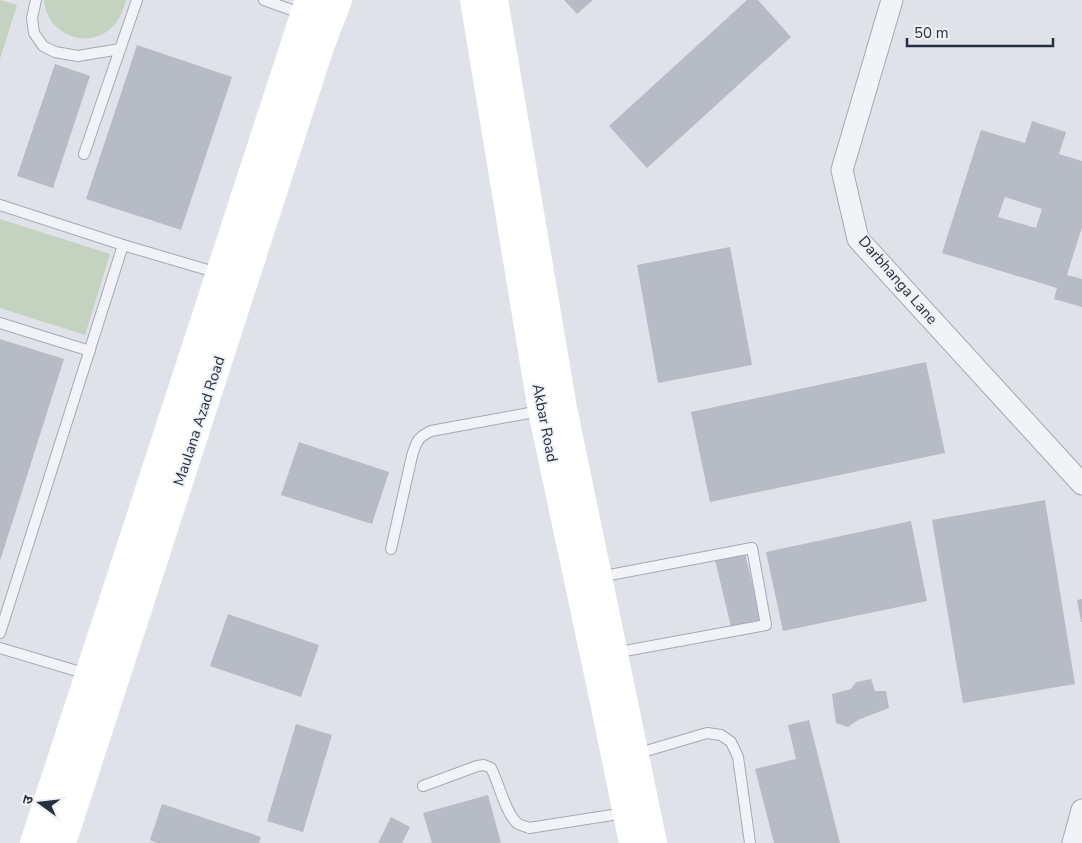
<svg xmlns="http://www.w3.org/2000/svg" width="1082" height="843" font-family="'Nunito Sans','Noto Sans Devanagari',sans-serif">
<rect width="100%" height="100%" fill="#dfe2e9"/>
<!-- green -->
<g fill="#c4d3c0">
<polygon points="0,0 17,5 0,59"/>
<path d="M44,0H126C123,11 119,22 109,30C83,50 46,32 44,0Z"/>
<polygon points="0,219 110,254 85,335 0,308"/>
</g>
<!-- building -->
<g fill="#b6bbc5" fill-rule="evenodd">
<polygon points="564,0 593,0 577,14"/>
<polygon points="747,0 758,0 791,37 647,168 609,126"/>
<polygon points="137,45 232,77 181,230 86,199"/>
<polygon points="55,64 90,76 53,188 17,176"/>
<path d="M1032,121L1066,132L1059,154L1082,161V227L1067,275L1082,279V307L1054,299L1057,288L942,253L981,130L1025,143ZM1005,197L1042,209L1036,228L998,217Z"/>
<polygon points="730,247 752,365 658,383 637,265"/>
<polygon points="0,339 64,359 0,561"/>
<polygon points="926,362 945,453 710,502 691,412"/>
<polygon points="299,442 389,472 372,524 281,495"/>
<polygon points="1045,500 1075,684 963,703 932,520"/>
<polygon points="911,521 927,601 783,631 766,552"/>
<polygon points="745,553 761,620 731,627 715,560"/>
<polygon points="1082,599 1082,622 1081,622 1077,600"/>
<polygon points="228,614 319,645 301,697 210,666"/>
<polygon points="871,679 875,691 886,691 889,708 858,720 848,727 836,723 832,694 851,689 856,682"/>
<polygon points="809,720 840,843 774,843 755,769 796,759 788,725"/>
<polygon points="296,724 332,735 303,832 267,821"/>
<polygon points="488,795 501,843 432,843 423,813"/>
<polygon points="162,804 261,837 259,843 157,843 150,840"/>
<polygon points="391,817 410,827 402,843 378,843"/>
</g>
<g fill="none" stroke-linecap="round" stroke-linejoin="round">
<defs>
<g id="service">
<polyline points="36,0 32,18 34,33 43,46 55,52 78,56 120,49"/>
<polyline points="264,0 303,14"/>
<polyline points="84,154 137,0"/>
<polyline points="0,205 123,245 218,273"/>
<polyline points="0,323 90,351"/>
<path d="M391,549L412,456C416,442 418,437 431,431L540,411"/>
<polyline points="599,577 752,548 766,625 614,653"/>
<polyline points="0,633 123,245"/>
<polyline points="0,648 87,674"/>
<polyline points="636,754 707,733 721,735 731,742 738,757 750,843"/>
<path d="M423,786L477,766L484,765L491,768C499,783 505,812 517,823C521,826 525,826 529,828L625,813"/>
</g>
<g id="minor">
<polyline points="892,0 842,170 858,239 1082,484"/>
<polyline points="1073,843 1082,810"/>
</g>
</defs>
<!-- service casing -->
<use href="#service" stroke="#a4a9b3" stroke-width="12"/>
<!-- minor casing -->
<use href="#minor" stroke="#a4a9b3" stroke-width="23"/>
<!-- service -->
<use href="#service" stroke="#f2f3f7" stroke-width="10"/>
<!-- minor -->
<use href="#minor" stroke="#f2f3f7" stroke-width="21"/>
<!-- secondary -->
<g stroke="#fff" stroke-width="28">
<polyline points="474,0 542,411 603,697 633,843"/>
<polyline points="494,0 563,408 653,843"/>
<polyline points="34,843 309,0"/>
<polyline points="62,843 320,47 338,0"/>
</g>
</g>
<g text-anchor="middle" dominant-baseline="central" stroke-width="4" stroke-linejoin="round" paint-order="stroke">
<!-- street labels -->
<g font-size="15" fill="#273040" stroke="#eef1f6">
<text transform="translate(898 280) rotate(49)">Darbhanga Lane</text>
<text transform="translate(199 421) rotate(-72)">Maulana Azad Road</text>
<text transform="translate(545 423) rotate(79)">Akbar Road</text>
</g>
</g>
<!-- north arrow -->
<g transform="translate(40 803) rotate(285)" stroke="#eef1f6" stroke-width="4" paint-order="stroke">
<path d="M0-4L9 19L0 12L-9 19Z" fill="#273040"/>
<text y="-8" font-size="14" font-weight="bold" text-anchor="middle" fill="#273040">उ</text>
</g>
<!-- scale -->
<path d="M907 38v8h146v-8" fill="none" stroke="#273040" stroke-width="2.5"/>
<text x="914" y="38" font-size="15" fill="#273040" stroke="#eef1f6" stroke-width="4" paint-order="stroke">50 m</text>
</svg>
